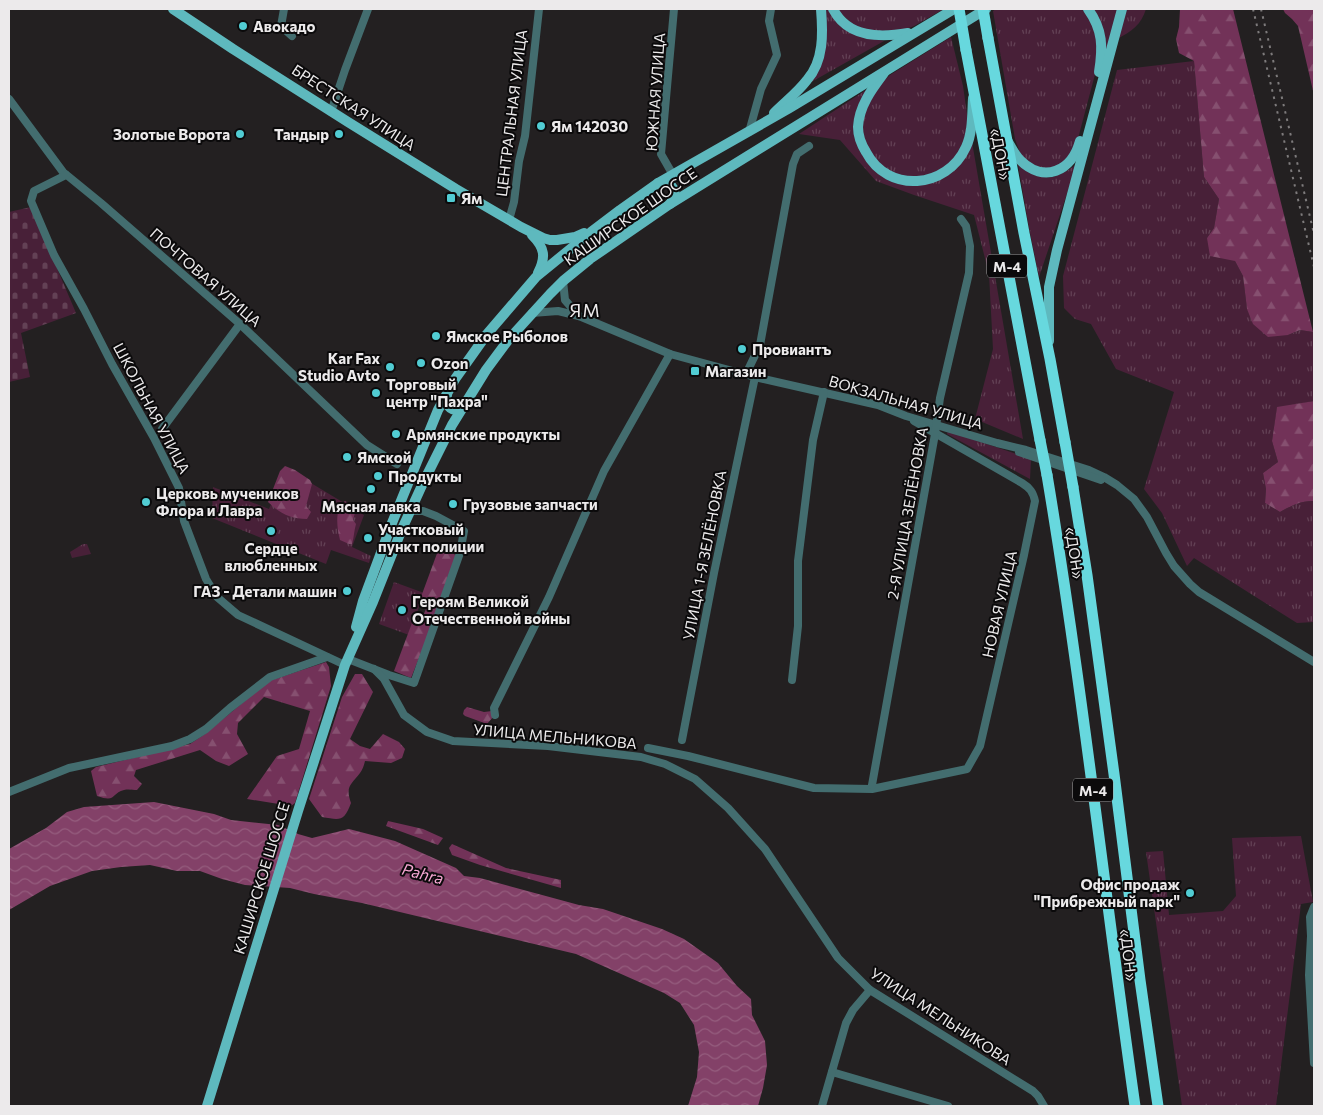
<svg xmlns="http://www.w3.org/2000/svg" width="1323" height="1115" font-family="Commissioner,sans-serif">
<defs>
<pattern id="grass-tufts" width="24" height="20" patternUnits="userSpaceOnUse" patternTransform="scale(1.25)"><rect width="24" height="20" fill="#482038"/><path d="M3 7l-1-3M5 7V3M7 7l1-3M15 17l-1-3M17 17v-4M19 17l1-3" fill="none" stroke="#634155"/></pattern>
<pattern id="forest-firs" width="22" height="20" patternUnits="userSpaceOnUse" patternTransform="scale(1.25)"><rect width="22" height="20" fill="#723258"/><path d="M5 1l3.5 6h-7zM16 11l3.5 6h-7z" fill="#865070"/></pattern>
<pattern id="cemetery-stones" width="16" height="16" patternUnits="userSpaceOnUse" patternTransform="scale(1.25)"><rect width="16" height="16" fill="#482038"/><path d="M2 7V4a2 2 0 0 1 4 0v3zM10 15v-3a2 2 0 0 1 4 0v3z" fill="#634155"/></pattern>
<pattern id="water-waves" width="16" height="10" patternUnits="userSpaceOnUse" patternTransform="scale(1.25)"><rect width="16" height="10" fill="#834168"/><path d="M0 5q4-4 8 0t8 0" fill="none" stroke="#955d7e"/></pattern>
</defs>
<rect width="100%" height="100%" fill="#232021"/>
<!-- grass -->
<g fill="url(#grass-tufts)">
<polygon points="825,9 829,9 861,36 884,41 806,85 816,72"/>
<polygon points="836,9 944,9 914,26 896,33 858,29"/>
<polygon points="996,9 1085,9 1096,28 1098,63 1076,146 1063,165 1043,170 1022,158 1015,139 993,11"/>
<path d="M1093,9H1118L1106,52C1105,34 1103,24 1093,9Z"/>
<path d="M1125,9H1146C1141,25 1132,31 1117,39Z"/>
<polygon points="951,37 963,86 967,114 968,126 961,150 944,170 911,179 884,170 864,144 862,118 878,86 890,75"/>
<path d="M1194,61L1204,177L1219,199L1214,228L1207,238L1235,261L1243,276L1247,309L1288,335L1300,330L1313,332L1314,335V401L1277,408L1272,441L1278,462L1263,473L1266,489L1265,503L1280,512C1290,506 1303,500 1314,501V622L1297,623L1194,558L1187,566L1162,513L1144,489L1174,392L1116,369L1091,324L1075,319L1064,308L1063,276L1117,70Z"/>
<polygon points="866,90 857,118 872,167 929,184 972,142 1023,439 975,419 993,349 989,274 974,215 914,195 876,181 840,140 799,134"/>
<path d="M1018,164C1045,182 1051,182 1077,164L1039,277L1029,228Z"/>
<polygon points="948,431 1031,459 1030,479 947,434"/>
<polygon points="286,468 364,515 352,547 371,556 369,563 331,550 326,564 212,518 213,487 269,509"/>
<polygon points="83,544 87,544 91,554 72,558 70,552"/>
<polygon points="394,582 424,593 409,635 379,624"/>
<polygon points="1301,836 1313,902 1301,904 1276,1106 1182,1106 1146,852 1163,851 1169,915 1223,911 1236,896 1232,838"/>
</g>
<!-- forest -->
<g fill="url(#forest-firs)">
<polygon points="1180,9 1233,9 1313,332 1300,330 1288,335 1268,337 1253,324 1247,309 1243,276 1235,261 1210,256 1207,238 1214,228 1219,199 1204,177 1194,61 1179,53 1176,39 1179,27"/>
<polygon points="1283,9 1314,9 1314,95 1298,26 1292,19 1285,13"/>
<path d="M1314,401V501C1303,500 1290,506 1280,512L1265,503L1266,489L1263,473L1278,462L1272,441L1277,407Z"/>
<path d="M285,466L295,470L310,480L312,484L306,506L311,512L307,519C291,519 279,513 268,502L280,471Z"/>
<path d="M345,501L352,505L356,509L353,520L356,524C354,531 354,537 352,544H349L340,540C337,528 334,509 345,501Z"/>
<polygon points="439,548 456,555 425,643 411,678 394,671 412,623 419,625 426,609 418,605"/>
<path d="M326,662L329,667L331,686L295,803L291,806L247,799L277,756L299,749L310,711L264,697L238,723L237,734L248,754L229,766L216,761L200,750L136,770L134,776L142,784L137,790C133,790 128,789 124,790C111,793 117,803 97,796L91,771L96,767L190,744L205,734L269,681Z"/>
<path d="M355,674H362L373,692L350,739L360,746L370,749L383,734L399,742L405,749L402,758L391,763L365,761C364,765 363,769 360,773C351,785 345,786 351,803C344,822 340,820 322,817L309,799L342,697Z"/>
<polygon points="467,707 484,712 492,711 493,717 487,724 465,716 463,714 464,710"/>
<polygon points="388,821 423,829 443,838 438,845 386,826"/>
<polygon points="452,844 506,868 561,880 561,888 480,865 452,855 449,848"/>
</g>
<!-- cemetery -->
<polygon fill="url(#cemetery-stones)" points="31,207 76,313 21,333 30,377 9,382 9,212"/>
<!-- water -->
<polygon fill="url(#water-waves)" points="154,802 214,814 231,820 278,825 298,834 312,838 349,829 395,841 456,868 464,876 480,878 579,905 603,909 662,929 684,939 718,963 737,986 751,999 752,1015 765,1041 767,1065 763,1088 758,1106 688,1106 697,1077 699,1052 694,1025 680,1003 664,993 576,954 362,903 314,894 290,888 245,885 222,879 200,871 177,871 150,865 121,867 92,871 50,886 9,910 9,849 46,828 67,812 84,807"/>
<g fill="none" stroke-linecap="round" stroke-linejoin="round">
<!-- minor -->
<g stroke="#436d6f" stroke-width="8">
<polyline points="284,9 281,26 292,36"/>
<polyline points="9,99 63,172 101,203 240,324 367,445 397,464"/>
<polyline points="331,112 345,70 368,9"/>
<polyline points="749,132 761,89 777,55 769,21 771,9"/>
<polyline points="66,175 34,191 31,201 54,255 84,309 112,364 154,438 179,488 184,521 206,579 217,597 238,615 345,665"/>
<polyline points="673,175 661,154 674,9"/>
<polyline points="509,220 514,202 519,161 525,136 539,9"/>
<polyline points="563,281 565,300 579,316"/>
<polyline points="532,313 558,311 579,316 670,354 755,377 878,405 906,416 997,443 1026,450 1089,470 1104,477 1117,485 1134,499 1147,517 1166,553 1174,566 1190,584 1199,592 1314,662"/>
<polyline points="746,374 760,345 793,164 797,154 809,146"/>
<polyline points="162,429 240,324"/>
<polyline points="1019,452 1101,480"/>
<polyline points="348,659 389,675 414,683 460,553 464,531 436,516 423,511 410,511"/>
<polyline points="374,669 384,679 404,715 427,732 453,741 548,746 641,757 665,764 695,779 728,808 765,849 838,958 870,990 1033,1091 1038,1096 1044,1106"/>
<polyline points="792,680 798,626 798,561 813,440 824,392"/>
<polyline points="495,715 494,708 549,597 604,471 670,354"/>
<polyline points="682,740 714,573 755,377"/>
<path d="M648,748L688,756L814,788L872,789L967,769L980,746L1024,555L1035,501C1033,492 1030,488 1022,483L914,421"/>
<polyline points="872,785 935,434 940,398 969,273 970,246 966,226 961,219"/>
<polyline points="9,792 69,768 172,746 190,739 206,729 230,708 270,677 327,657"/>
<polyline points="1314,907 1310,917 1311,936 1309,975 1314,1063"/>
<polyline points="832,1072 948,1106"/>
<polyline points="822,1106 846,1023 853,1010 870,990"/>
</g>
<!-- major -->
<g stroke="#5eb9be" stroke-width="10">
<polyline points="173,9 233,49 348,122 456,189 521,227 543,238 550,240 557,240 575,237 584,233"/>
<path d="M833,9C848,38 880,38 908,33"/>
<path d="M1088,9C1103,30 1103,47 1099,72"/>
<path d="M884,73C872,89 859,106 858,127C858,136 861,144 866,152C888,194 947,189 966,147C973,132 972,114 973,98"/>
<path d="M774,113C785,102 798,92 807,80C824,61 823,33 821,9"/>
<path d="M1007,140C1011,147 1015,155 1020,160C1044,184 1072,171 1080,141"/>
<path d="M658,183C674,182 679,192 670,204"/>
<path d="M532,235C545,248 546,257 538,273"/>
<polyline points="1049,341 1049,287 1057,250 1122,9"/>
<path d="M447,394C445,407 452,415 465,405"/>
<polyline points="356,627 363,601 392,523 438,410 455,379 487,334 536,277 591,232 620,210 658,183 788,109 954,9"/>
<polyline points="207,1106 298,811 345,665 373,602 402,529 424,481 452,425 486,370 509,339 550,294 563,281 590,259 670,204 986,9"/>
</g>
<!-- highway -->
<g stroke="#67d8de" stroke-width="11">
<polyline points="988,38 1024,233 1050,359 1065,442"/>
<polyline points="966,50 1040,440"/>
<path d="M1047,475C1082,684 1105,896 1135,1106"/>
<polyline points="1073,487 1087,575 1114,774 1140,980 1158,1106"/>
</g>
<!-- rail -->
<g stroke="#7e7b7c" stroke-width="2" stroke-dasharray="2.5 5" stroke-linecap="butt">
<polyline points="1253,9 1314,267"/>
<polyline points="1261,9 1314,234"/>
</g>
<!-- highway-bridge -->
<g stroke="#67d8de" stroke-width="11">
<polyline points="959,9 966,50"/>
<polyline points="983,9 988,38"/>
<polyline points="1040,440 1047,475"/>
<polyline points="1065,442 1073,487"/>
</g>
</g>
<!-- markers -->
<g fill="#51ccd3" stroke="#0b0a0b" stroke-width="2">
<circle cx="243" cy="26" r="5"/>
<circle cx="541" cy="126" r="5"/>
<circle cx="240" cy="134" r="5"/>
<circle cx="339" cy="134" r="5"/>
<rect x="446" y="193" width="10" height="10" rx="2.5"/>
<circle cx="436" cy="336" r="5"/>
<circle cx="742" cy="349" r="5"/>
<circle cx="421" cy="363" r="5"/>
<circle cx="390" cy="367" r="5"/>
<rect x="690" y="366" width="10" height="10" rx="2.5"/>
<circle cx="376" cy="393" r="5"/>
<circle cx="396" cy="434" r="5"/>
<circle cx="347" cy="457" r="5"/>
<circle cx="378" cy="476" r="5"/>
<circle cx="371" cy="489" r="5"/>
<circle cx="146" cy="502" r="5"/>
<circle cx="453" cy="504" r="5"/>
<circle cx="271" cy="531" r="5"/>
<circle cx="368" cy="538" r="5"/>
<circle cx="347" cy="591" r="5"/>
<circle cx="402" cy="610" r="5"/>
<circle cx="1190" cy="893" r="5"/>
</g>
<g text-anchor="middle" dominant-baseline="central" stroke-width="4" stroke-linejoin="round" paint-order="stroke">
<!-- shield labels -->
<g fill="#0b0a0b" stroke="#a8a7a8" stroke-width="1">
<rect x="987" y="254.5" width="40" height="23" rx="4"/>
<rect x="1073" y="778.5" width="40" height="23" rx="4"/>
</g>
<g font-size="14" font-weight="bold" fill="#eceaeb">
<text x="1007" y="266">М-4</text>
<text x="1093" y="790">М-4</text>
</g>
<!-- poi labels -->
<g font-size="15" font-weight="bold" fill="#eceaeb" stroke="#0b0a0b" text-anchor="start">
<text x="253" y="26">Авокадо</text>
<text x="551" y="126">Ям 142030</text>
<text x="230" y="134" text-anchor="end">Золотые Ворота</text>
<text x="329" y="134" text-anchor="end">Тандыр</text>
<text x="461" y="198">Ям</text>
<text x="446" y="336">Ямское Рыболов</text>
<text x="752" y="349">Провиантъ</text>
<text x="380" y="358" text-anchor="end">Kar Fax<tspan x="380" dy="17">Studio Avto</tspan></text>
<text x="431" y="363">Ozon</text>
<text x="705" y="371">Магазин</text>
<text x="386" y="384">Торговый<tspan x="386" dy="17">центр "Пахра"</tspan></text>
<text x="406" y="434">Армянские продукты</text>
<text x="357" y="457">Ямской</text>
<text x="388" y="476">Продукты</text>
<text x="156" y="493">Церковь мучеников<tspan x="156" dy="17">Флора и Лавра</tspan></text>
<text x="463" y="504">Грузовые запчасти</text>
<text x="371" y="506" text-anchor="middle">Мясная лавка</text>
<text x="378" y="529">Участковый<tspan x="378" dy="17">пункт полиции</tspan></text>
<text x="271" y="548" text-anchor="middle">Сердце<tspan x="271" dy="17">влюбленных</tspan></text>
<text x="337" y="591" text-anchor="end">ГАЗ - Детали машин</text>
<text x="412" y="601">Героям Великой<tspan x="412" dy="17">Отечественной войны</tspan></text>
<text x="1180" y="884" text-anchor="end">Офис продаж<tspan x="1180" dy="17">"Прибрежный парк"</tspan></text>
</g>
<!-- street labels -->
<g font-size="15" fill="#eceaeb" stroke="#0b0a0b">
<text transform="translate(655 92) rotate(-86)">ЮЖНАЯ УЛИЦА</text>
<text transform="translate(354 107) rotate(33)">БРЕСТСКАЯ УЛИЦА</text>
<text transform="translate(511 113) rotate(-83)">ЦЕНТРАЛЬНАЯ УЛИЦА</text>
<text transform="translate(1001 154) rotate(79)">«ДОН»</text>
<text transform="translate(630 216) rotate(-35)">КАШИРСКОЕ ШОССЕ</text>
<text transform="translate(206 277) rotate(41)">ПОЧТОВАЯ УЛИЦА</text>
<text transform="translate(906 402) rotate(16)">ВОКЗАЛЬНАЯ УЛИЦА</text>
<text transform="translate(152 408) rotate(62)">ШКОЛЬНАЯ УЛИЦА</text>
<text transform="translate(907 513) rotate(-80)">2-Я УЛИЦА ЗЕЛЁНОВКА</text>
<text transform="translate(1075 553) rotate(81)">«ДОН»</text>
<text transform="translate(704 555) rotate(-79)">УЛИЦА 1-Я ЗЕЛЁНОВКА</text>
<text transform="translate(999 604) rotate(-77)">НОВАЯ УЛИЦА</text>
<text transform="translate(555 736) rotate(5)">УЛИЦА МЕЛЬНИКОВА</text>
<text transform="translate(261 878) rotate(-73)">КАШИРСКОЕ ШОССЕ</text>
<text transform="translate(1129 955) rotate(83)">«ДОН»</text>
<text transform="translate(941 1016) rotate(33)">УЛИЦА МЕЛЬНИКОВА</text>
</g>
<!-- water labels -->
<g font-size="16" font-style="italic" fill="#f5a7d2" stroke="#0b0a0b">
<text transform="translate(423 873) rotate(14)">Pahra</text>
</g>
<!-- quarter labels -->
<g font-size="18" letter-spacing="1" fill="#eceaeb" stroke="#0b0a0b">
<text x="585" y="310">ЯМ</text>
</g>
</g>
<!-- border -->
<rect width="1323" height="1115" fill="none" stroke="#eceaeb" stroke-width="20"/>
</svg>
